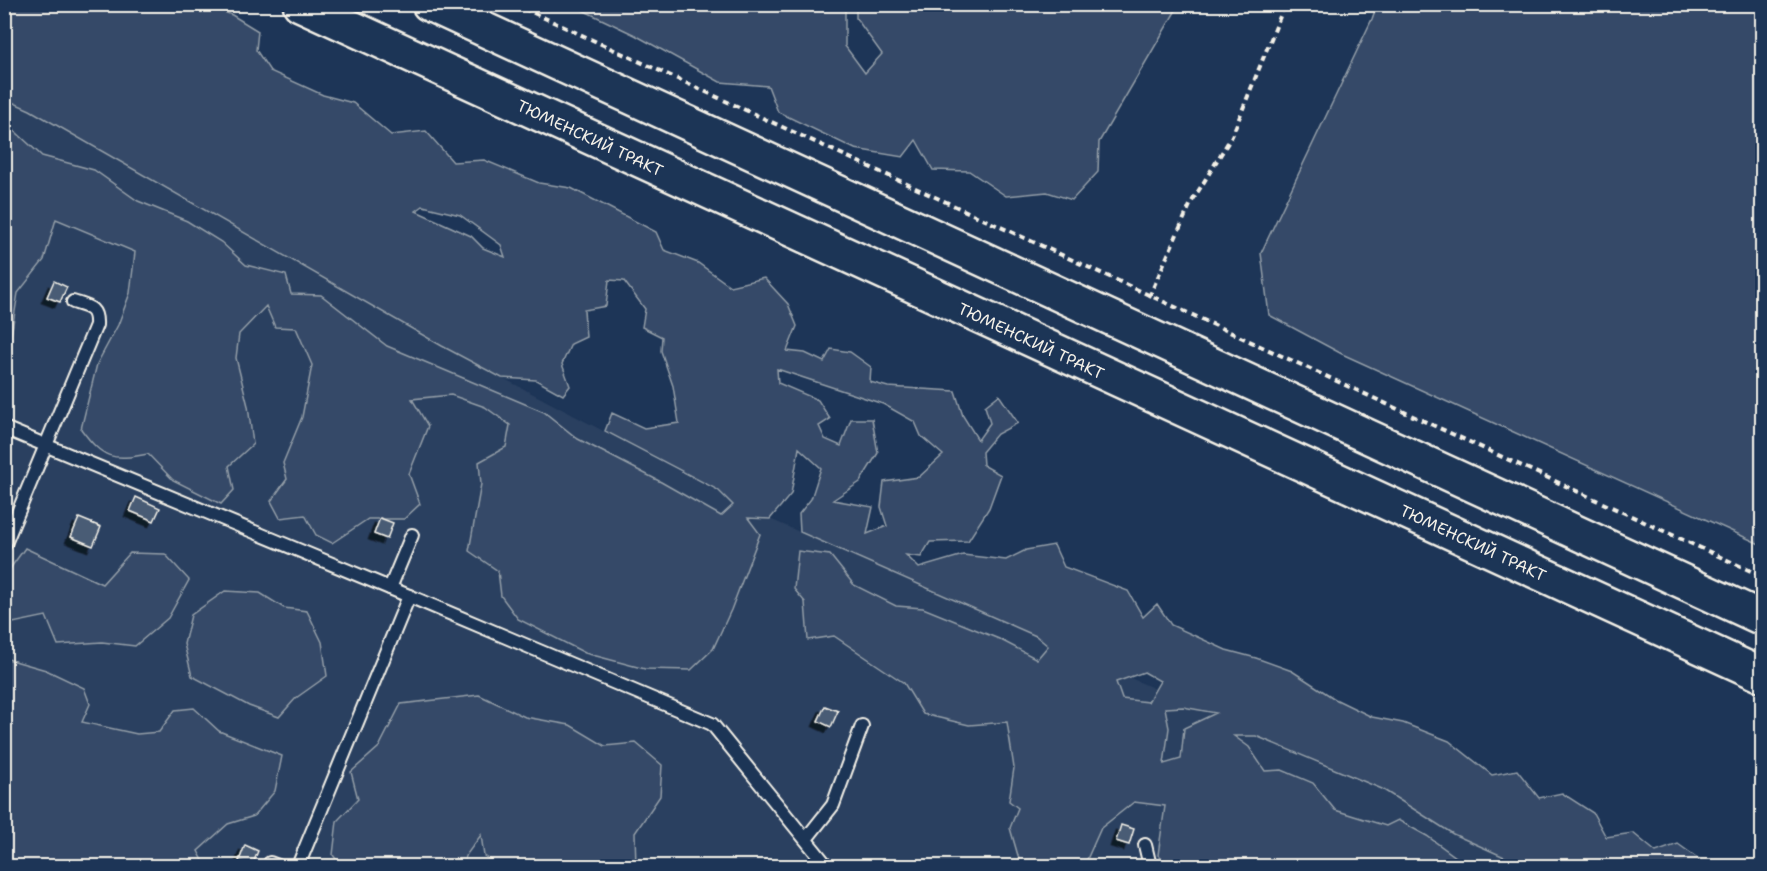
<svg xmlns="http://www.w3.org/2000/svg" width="1767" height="871" font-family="'Shantell Sans',sans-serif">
<defs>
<filter id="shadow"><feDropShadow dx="-5.5" dy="5.5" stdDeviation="0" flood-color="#0009"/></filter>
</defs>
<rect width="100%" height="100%" fill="#1d3557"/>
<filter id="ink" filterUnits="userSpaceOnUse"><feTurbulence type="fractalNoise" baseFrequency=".0167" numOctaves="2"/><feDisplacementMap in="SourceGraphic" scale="12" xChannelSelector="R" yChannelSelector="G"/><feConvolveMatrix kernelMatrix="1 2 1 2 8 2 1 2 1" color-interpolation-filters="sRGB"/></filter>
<g filter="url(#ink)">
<!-- built -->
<polygon fill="#2a4060" points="4,99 30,110 442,346 770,519 1557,866 5,866"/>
<!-- green -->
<g fill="#354a67" stroke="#949ea8" stroke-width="1.5" fill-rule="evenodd">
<path d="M5,5H206L232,15L258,31L256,50L270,71L323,95L353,103L391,135L426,131L453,162L484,160L539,183L571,188L656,232L664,250L698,263L730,286L764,278L788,304L797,326L787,351L805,353L824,362L831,349L850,352L871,367L870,382L888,387L955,391L963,416L978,440L990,423L985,406L999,395L1018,423L997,434L982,452L983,465L1001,475L989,508L968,541L930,542L921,557L906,555L919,568L963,555L1006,560L1026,550L1054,545L1064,567L1128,591L1143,617L1157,604L1171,625L1226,650L1256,658L1292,671L1335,699L1372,717L1403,723L1449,741L1492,775L1517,770L1539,798L1562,793L1593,813L1606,837L1633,833L1656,852L1678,844L1699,859L1698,866H1553L1511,860L1453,834L1382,789L1256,736H1234L1249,747L1265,771L1282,770L1313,783L1335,810L1386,826L1398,820L1427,836L1467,865L1477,866H1169L1158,855L1165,806L1134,802L1101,828L1084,866H1021L1010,828L1018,808L1009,801L1014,768L1007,722L969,725L923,714L904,683L834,636L808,640L805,602L794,589L798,551L830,555L854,585L896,606L923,608L999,639L1037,659L1048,646L1036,636L800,532L799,514L811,499L821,468L799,448L791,494L770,519L748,518L760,534L731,610L713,649L691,670L645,669L585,653L518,619L501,596L498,571L469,551L481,484L479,462L506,447L510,425L485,407L451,395L412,399L428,426L409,474L420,504L404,519H368L332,543L316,535L305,515L280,518L271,501L287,479L283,463L302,417L312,365L296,328L275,327L266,306L239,334L236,358L248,406L253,444L229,466L234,490L221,504L173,480L148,454C112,461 103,459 81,429L97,364L118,325L130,293L135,252L56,219L44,260L18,293L8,354L5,359V122L42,156L94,170L138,201L187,221L221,242L246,265L286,275L291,294L321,295L387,346L544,412L578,439L661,482L721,516L733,505L718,490L605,431L612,413L644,428L679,423L673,386L661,351L662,337L642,327L645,309L624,281L609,280L606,306L584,310L586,337L571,344L562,364L570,386L563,395L536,380L502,378L442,346L30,110L5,99ZM423,206L460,215L501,245L505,257L483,248L471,236L416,211ZM777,369L883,404L915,422L921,436L943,455L919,477L884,482L881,507L887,526L867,534L873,507L833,500L860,482L878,453L872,419H851L841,446L825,439L819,426L830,419L818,400L778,383ZM1144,672L1160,681L1148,702L1122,699L1116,682ZM1183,707L1216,713L1184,728L1181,759L1164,764L1169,728L1165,708Z"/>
<polygon points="572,5 845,5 845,46 865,73 882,54 856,18 856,5 1179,5 1099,142 1098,172 1072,200 1047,192 1006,196 969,171 933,170 916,140 903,157 855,149 778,112 768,86 720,82 635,35"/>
<polygon points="1377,5 1762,5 1762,545 1342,354 1269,315 1261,253 1372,19"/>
<path d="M25,548L102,584L130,553L165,554L189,580L168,618L135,646L102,642L58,645L46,616L13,623L5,615V606L9,600C0,575 11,568 25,548Z"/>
<polygon points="225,591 260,593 284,608 307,611 322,642 327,676 296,698 279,717 249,706 192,676 184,644 191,615"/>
<polygon points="4,658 46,670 84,688 90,704 82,722 137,734 159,732 175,710 194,708 219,731 282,756 275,791 254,816 228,824 198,851 206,866 5,866"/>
<polygon points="479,695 525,717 570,725 605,746 636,743 662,765 660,796 635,833 636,866 500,866 484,856 481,835 467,854 462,866 341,866 333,855 337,821 358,799 351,772 379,747 401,704"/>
</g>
<!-- building -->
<g fill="#485b74" stroke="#f4f1e8" stroke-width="1.5" filter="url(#shadow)">
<polygon points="54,281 67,287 60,302 47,297"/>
<polygon points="136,497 160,508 154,521 130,511"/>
<polygon points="79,518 101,527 93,546 71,537"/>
<polygon points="380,518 393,523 387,539 374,534"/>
<polygon points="825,706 838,711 831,727 818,721"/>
<polygon points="1121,825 1134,829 1129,845 1116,841"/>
<polygon points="245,845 258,851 252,866 239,861"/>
</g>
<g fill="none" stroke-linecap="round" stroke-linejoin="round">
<defs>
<g id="lane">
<polyline points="4,428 409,596 712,724 827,866"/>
<path d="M4,546L96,325C97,307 88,307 73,302"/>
<polyline points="390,588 412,535"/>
<polyline points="806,839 833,805 862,726"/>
<polyline points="1145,845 1150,866"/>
<polyline points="270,863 278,866"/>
<polyline points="298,866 409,596"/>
</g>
<g id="primary">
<polyline points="300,4 1762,675"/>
<polyline points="429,4 1762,618"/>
</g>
</defs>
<!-- lane casing -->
<use href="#lane" stroke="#f4f1e8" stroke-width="16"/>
<!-- primary casing -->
<use href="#primary" stroke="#f4f1e8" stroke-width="38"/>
<!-- path -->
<g stroke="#f4f1e8" stroke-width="4" stroke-dasharray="6 4.5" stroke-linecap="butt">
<polyline points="514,4 1762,576"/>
<polyline points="1149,297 1191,203 1232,136 1285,4"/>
</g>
<!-- lane -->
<use href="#lane" stroke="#1d3557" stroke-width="12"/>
<!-- primary -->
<use href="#primary" stroke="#1d3557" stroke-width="33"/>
</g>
</g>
<g text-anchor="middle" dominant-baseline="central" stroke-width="4.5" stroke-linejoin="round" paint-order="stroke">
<!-- street labels -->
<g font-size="16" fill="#f4f1e8" stroke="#1d3557">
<text transform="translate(590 138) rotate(25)">ТЮМЕНСКИЙ ТРАКТ</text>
<text transform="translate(1031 341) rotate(25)">ТЮМЕНСКИЙ ТРАКТ</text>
<text transform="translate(1473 543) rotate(25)">ТЮМЕНСКИЙ ТРАКТ</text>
</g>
</g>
<!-- margin -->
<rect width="1767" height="871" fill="none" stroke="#1d3557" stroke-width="24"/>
<rect x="12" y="12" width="1743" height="847" fill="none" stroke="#f4f1e8" stroke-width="2" filter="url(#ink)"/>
</svg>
